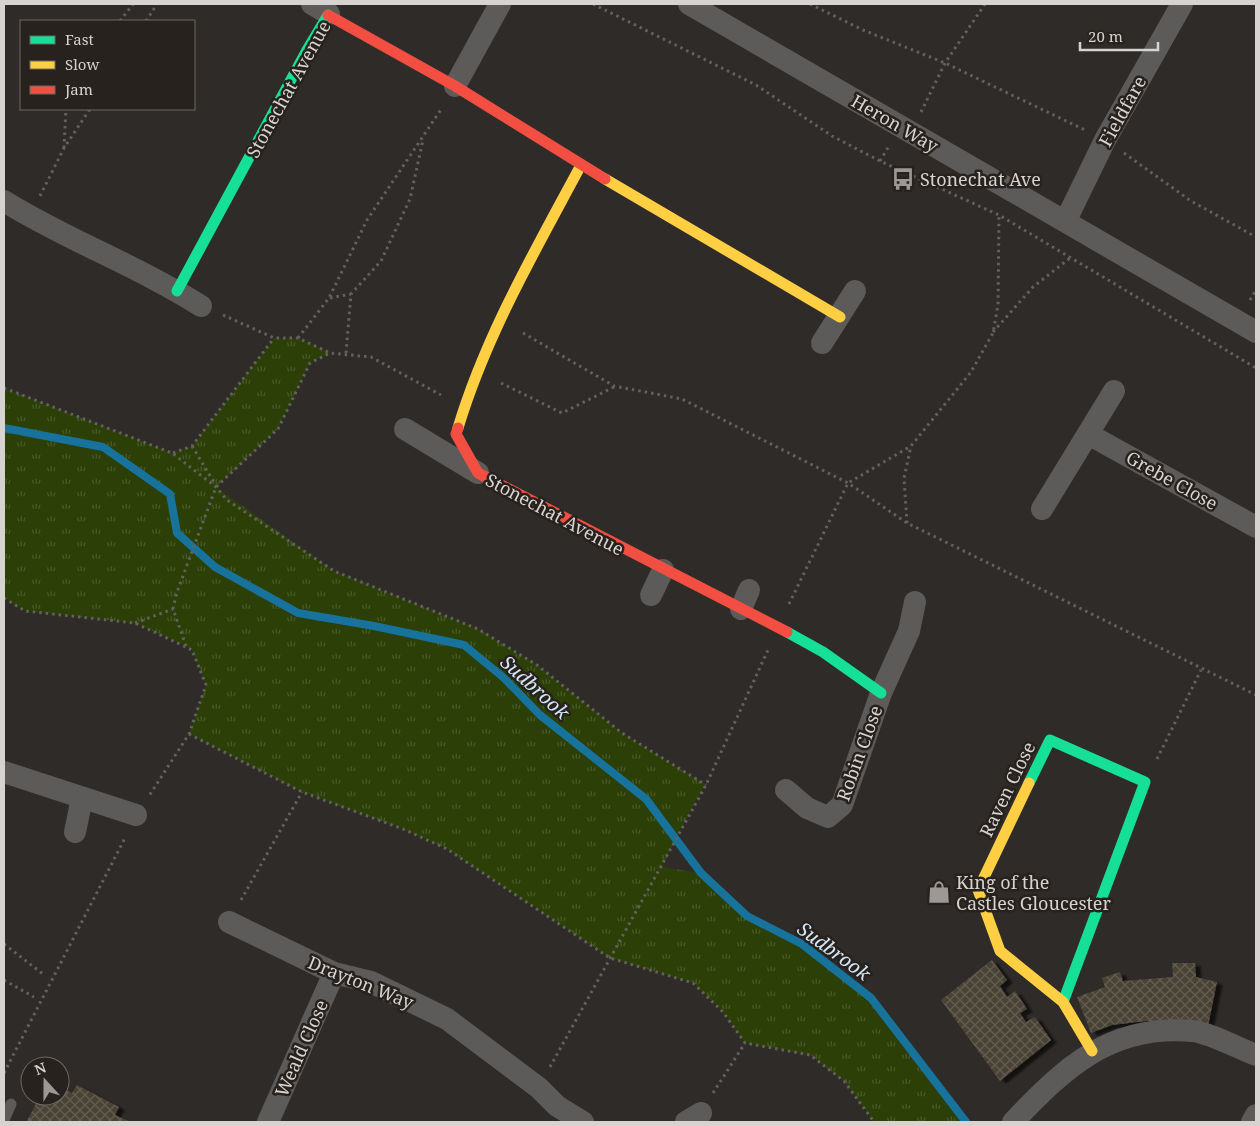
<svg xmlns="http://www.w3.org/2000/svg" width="1260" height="1126" font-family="'Noto Serif',serif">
<defs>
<pattern id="grass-tufts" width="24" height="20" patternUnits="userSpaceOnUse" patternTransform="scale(1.25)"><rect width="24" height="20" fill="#2b3f06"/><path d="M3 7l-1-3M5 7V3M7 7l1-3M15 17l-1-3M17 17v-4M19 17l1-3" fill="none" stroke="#495a29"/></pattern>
<pattern id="building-cross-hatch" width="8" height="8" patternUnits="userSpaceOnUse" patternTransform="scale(1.25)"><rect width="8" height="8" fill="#4a4336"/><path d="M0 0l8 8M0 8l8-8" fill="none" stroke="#635d52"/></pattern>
<filter id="shadow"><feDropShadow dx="5.5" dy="3" stdDeviation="1" flood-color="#0009"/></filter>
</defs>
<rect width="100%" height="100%" fill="#2e2b28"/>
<!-- grass -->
<polygon fill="url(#grass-tufts)" points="274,338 298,338 330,353 310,363 278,429 216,487 334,571 478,629 537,665 622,733 706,785 694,803 662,867 701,873 747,916 802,944 871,998 966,1122 874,1122 844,1081 810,1055 745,1043 723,1012 693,983 610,958 447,849 403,829 302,792 189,734 206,685 192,650 186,646 135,623 25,611 4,598 4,388 172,453 192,446"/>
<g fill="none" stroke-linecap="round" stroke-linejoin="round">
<!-- stream -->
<polyline stroke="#17739b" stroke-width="8" points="4,428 103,447 170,494 177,533 215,567 298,613 374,626 464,645 504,678 540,715 646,799 701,873 747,916 802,944 871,998 966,1122"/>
</g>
<!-- building -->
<g fill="url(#building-cross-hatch)" filter="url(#shadow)">
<polygon points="992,960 1007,980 1000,986 1007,997 1015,991 1027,1009 1020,1013 1026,1022 1035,1017 1051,1040 1000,1081 941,1000"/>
<polygon points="1172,963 1195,963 1196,977 1217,982 1208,1026 1174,1021 1146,1021 1112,1025 1091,1033 1077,997 1105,987 1102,978 1120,972 1123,981 1173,977"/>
<polygon points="77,1085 119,1107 115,1115 131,1122 26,1122 37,1102 32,1100 34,1096 60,1096 60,1087 72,1093"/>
</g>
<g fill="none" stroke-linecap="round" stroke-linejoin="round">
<!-- path -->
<g stroke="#636160" stroke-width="3" stroke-dasharray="2.5 4" stroke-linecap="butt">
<polyline points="593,4 756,85 832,136 880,161 999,215 1256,368"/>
<polyline points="810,4 863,30 945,63 1085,130"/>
<polyline points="120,21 133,4"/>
<polyline points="146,21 157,4"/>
<polyline points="921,112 945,63 985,4"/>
<polyline points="64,148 66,109"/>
<polyline points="1124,153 1191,201 1256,237"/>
<polyline points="880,161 889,146"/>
<polyline points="40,196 64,148 90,109"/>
<polyline points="330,298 351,294"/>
<polyline points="1250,300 1256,290"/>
<polyline points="223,315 274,338 298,338 330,353 371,357 441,395"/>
<polyline points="993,332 1033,287 1070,258"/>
<polyline points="523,333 614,386 682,399 848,483 907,523 1256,695"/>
<polyline points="298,338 329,298 367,220 442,108"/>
<polyline points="346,353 351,294 381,261 410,199 423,140"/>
<polyline points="501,383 562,413 614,387"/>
<polyline points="4,388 172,453 216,487 227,500 334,571 478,629 537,665 622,733 706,785"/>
<polyline points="192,446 215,484"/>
<polyline points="173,453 192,446 274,338"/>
<polyline points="907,523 904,478 911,446"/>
<polyline points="4,598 25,611 135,623 192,650 206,685 189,734 149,796"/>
<polyline points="789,604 848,483 911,446 971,372 993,333 998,305 999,215"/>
<polyline points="135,623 173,609"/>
<polyline points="186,646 173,609 177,592 216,487 278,429 310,363 330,353"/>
<polyline points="189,734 302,792 403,829 447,849 610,958 693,983 723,1012 745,1043 810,1055 844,1081 874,1122"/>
<polyline points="1157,759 1201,670"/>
<polyline points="241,900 302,792"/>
<polyline points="4,944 43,974"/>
<polyline points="4,980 34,997"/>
<polyline points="550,1067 706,785 768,650"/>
<polyline points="4,1073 126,836"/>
<polyline points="713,1093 745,1043"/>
</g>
<!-- lane -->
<polyline stroke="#5c5b5a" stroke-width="11" points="4,1120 11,1104"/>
<!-- street -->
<g stroke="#5c5b5a" stroke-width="22">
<polyline points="312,4 329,14"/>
<polyline points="689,4 1256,332"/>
<polyline points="455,86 500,4"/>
<path d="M4,201C67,240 138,266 201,306"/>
<polyline points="1066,220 1105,140 1182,4"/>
<polyline points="822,343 855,291"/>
<polyline points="405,429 478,473"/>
<polyline points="1088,434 1256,527"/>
<polyline points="1042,509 1114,391"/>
<polyline points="651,595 663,570"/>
<polyline points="741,609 749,590"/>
<polyline points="4,772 136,815"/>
<polyline points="786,790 807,808 828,817 842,805 881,693 909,631 915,602"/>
<polyline points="75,832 82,798"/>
<polyline points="229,922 334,973 371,982 447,1019 539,1088 557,1106 583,1122"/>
<polyline points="268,1122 334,973"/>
<polyline points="686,1122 701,1113"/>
<path d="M1013,1122C1065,1067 1111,1024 1192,1031C1208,1032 1240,1049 1256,1055"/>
<polyline points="1252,1122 1256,1115"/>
</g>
<!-- fast -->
<g stroke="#16e098" stroke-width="11">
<polyline points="177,291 307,50 328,15"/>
<polyline points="787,632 823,652 881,693"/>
<polyline points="1029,783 1050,740 1145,782 1063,1002"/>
</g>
<!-- slow -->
<g stroke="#ffcf43" stroke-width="11">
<polyline points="605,179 840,317"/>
<path d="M458,428C486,335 535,251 581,165"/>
<polyline points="1029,783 978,890 1000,951 1063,1002 1092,1051"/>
</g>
<!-- jam -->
<g stroke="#f24e42" stroke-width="11">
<polyline points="328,15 455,86 605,179"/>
<polyline points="458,428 456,434 478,473 787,632"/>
</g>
</g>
<!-- icons -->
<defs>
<symbol id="bus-bare" viewBox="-9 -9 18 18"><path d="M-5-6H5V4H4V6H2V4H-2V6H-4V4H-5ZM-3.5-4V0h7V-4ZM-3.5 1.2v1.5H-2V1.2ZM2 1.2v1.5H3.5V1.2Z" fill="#9b9895" stroke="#27221d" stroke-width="2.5" paint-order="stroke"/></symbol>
<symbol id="shop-bare" viewBox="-9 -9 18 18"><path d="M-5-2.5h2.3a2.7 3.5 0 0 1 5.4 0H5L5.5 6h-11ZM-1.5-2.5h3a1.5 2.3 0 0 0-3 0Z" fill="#9b9895" stroke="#27221d" stroke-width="2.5" paint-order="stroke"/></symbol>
</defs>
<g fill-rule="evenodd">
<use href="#bus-bare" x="887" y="163" width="32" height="32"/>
<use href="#shop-bare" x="923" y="876" width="32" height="32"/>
</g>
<g text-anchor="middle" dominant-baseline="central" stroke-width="5" stroke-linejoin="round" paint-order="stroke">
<!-- street labels -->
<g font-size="18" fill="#d6d3d0" stroke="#27221d">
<text transform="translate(288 89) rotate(-61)">Stonechat Avenue</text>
<text transform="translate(1122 111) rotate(-61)">Fieldfare</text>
<text transform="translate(895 123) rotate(30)">Heron Way</text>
<text transform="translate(1172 480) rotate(29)">Grebe Close</text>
<text transform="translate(555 514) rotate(28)">Stonechat Avenue</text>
<text transform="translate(859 753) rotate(-70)">Robin Close</text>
<text transform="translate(1007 789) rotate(-64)">Raven Close</text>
<text transform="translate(361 982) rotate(22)">Drayton Way</text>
<text transform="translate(301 1048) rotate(-66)">Weald Close</text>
</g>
<!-- poi labels -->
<g font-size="18" fill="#d6d3d0" stroke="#27221d" text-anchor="start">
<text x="920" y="179">Stonechat Ave</text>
<text x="956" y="882">King of the<tspan x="956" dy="21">Castles Gloucester</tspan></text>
</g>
<!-- water labels -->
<g font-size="19" font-style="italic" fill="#d3e7f4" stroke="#27221d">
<text transform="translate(535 687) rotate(42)">Sudbrook</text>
<text transform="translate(834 951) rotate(36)">Sudbrook</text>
</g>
</g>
<!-- border -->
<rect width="1260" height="1126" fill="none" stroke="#d6d3d0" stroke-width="10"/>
<!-- legend -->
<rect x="20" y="20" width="175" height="90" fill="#27221d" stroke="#6d6965"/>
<rect x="30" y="36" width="25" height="8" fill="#16e098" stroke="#6d6965"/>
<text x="65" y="45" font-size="15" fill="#d6d3d0">Fast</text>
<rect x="30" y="61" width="25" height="8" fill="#ffcf43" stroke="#6d6965"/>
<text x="65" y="70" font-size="15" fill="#d6d3d0">Slow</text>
<rect x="30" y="86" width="25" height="8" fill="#f24e42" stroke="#6d6965"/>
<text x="65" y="95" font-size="15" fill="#d6d3d0">Jam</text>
<!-- north arrow -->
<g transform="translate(45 1081) rotate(339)"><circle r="24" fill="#27221d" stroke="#6d6965"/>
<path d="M0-4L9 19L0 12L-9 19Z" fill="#9b9895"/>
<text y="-8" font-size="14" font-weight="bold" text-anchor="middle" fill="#d6d3d0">N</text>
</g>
<!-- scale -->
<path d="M1080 42v8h78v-8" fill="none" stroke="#d6d3d0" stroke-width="2.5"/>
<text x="1088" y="42" font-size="15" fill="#d6d3d0" stroke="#27221d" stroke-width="4" paint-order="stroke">20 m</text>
</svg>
